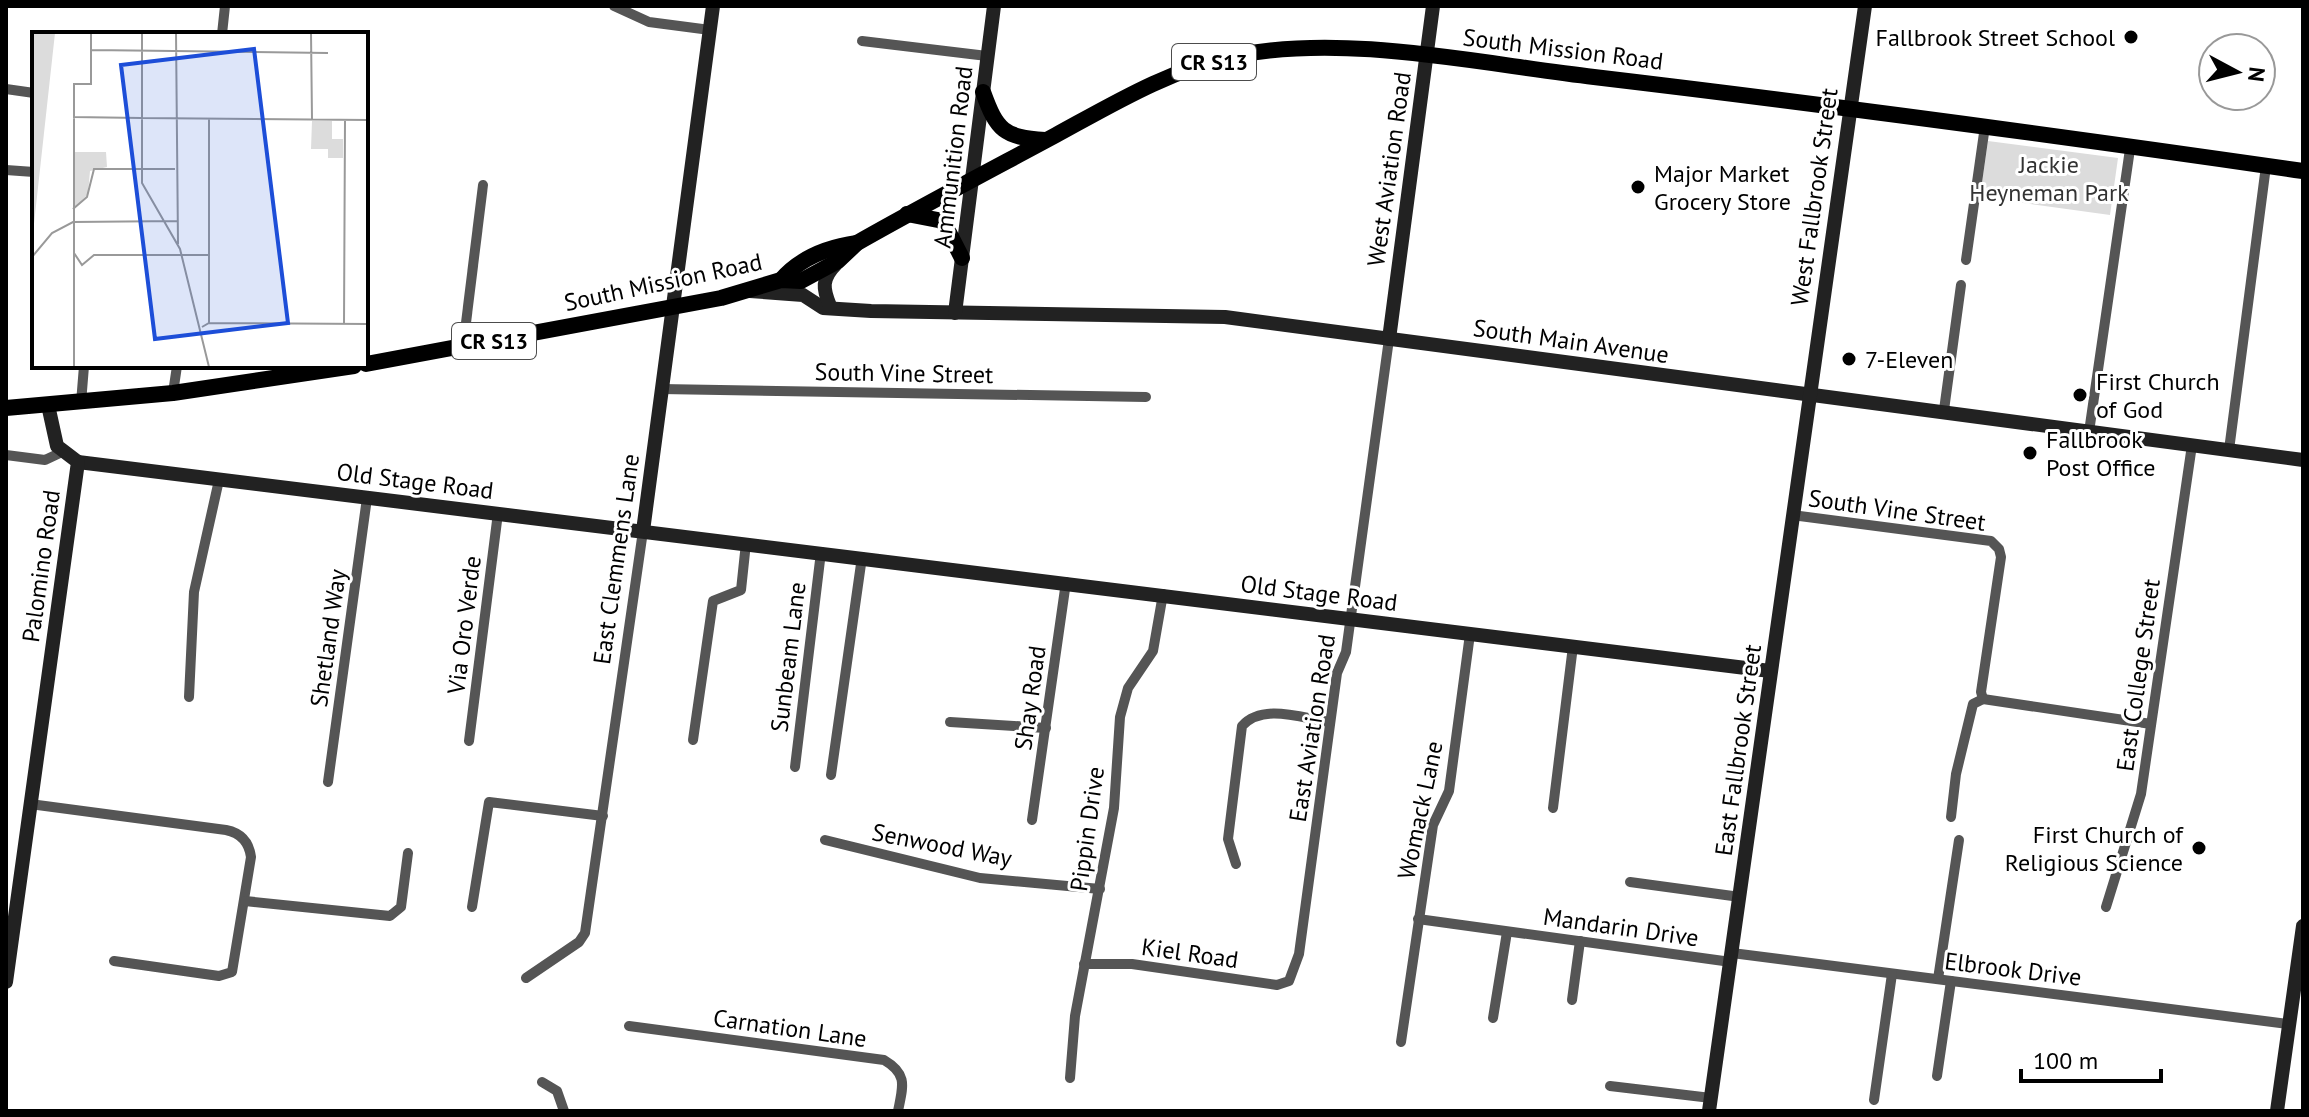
<svg xmlns="http://www.w3.org/2000/svg" width="2309" height="1117" font-family="'PT Sans',sans-serif">
<rect width="100%" height="100%" fill="#fff"/>
<!-- green -->
<polygon fill="#dcdcdc" points="1988,141 2118,158 2110,215 1980,197"/>
<g fill="none" stroke-linecap="round" stroke-linejoin="round">
<!-- street -->
<g stroke="#555" stroke-width="10">
<polyline points="614,6 649,22 710,30"/>
<polyline points="222,34 225,6"/>
<polyline points="862,41 987,56"/>
<polyline points="6,89 34,93"/>
<polyline points="6,170 34,172"/>
<polyline points="1966,260 1985,126"/>
<polyline points="463,347 483,185"/>
<polyline points="661,389 1146,397"/>
<polyline points="173,393 177,366"/>
<polyline points="81,403 84,366"/>
<polyline points="1944,410 1961,285"/>
<polyline points="2089,432 2130,149"/>
<polyline points="2229,450 2266,166"/>
<polyline points="6,455 45,460 62,452"/>
<polyline points="1792,515 1991,541 1999,549 2001,557 1981,692 1983,699"/>
<polyline points="189,697 194,592 219,480"/>
<polyline points="1983,699 2151,724"/>
<polyline points="950,722 1046,728"/>
<polyline points="693,740 713,601 741,590 746,543"/>
<polyline points="469,741 498,513"/>
<polyline points="795,767 821,552"/>
<polyline points="831,775 862,557"/>
<polyline points="328,782 367,498"/>
<path d="M30,804L226,830C241,833 249,842 251,857L232,972L219,976L114,961"/>
<polyline points="1553,808 1573,646"/>
<polyline points="1951,817 1956,774 1973,704 1983,699"/>
<polyline points="1032,820 1066,582"/>
<polyline points="825,840 980,878 1100,889"/>
<path d="M1236,864L1228,839L1242,726C1263,703 1301,718 1330,722"/>
<polyline points="1630,882 1740,897"/>
<polyline points="245,901 390,916 401,907 408,853"/>
<polyline points="472,907 489,802 603,816"/>
<polyline points="2106,907 2141,794 2192,445"/>
<polyline points="1418,919 1731,962"/>
<polyline points="1732,953 2288,1024"/>
<polyline points="1084,964 1132,964 1277,985 1289,981 1299,954 1337,673 1346,652 1389,339"/>
<polyline points="526,978 579,942 585,933 643,531"/>
<polyline points="1938,979 1959,840"/>
<polyline points="1572,1000 1580,941"/>
<polyline points="1493,1018 1507,932"/>
<path d="M629,1026L884,1060C908,1074 903,1086 898,1111"/>
<polyline points="1401,1042 1433,825 1449,791 1470,634"/>
<polyline points="1937,1076 1951,981"/>
<polyline points="1070,1078 1075,1016 1114,808 1120,717 1128,688 1153,651 1163,594"/>
<polyline points="542,1082 557,1091 564,1111"/>
<polyline points="1610,1086 1711,1098"/>
<polyline points="1874,1100 1892,974"/>
</g>
<!-- secondary -->
<g stroke="#222" stroke-width="14">
<polyline points="750,291 803,295 823,308 871,311 1225,317 2303,460"/>
<path d="M830,306C823,289 821,279 836,264"/>
<polyline points="955,313 994,6"/>
<polyline points="1389,339 1433,6"/>
<polyline points="78,462 1770,671"/>
<polyline points="643,531 713,6"/>
<polyline points="6,982 78,462 57,446 48,405"/>
<polyline points="1709,1111 1865,6"/>
<polyline points="2277,1111 2303,926"/>
</g>
<!-- primary -->
<g stroke="#000" stroke-width="16">
<path d="M983,92C997,131 1004,137 1045,140"/>
<polyline points="907,214 943,221 962,258"/>
<path d="M781,280C800,258 829,247 857,243"/>
<path d="M366,364L721,298L781,280L801,281L838,261L857,243C922,206 989,171 1056,135C1113,104 1169,70 1234,56C1346,33 1480,64 1594,77C1830,105 2067,137 2303,171"/>
<polyline points="6,408 173,393 354,366"/>
</g>
</g>
<!-- markers -->
<g fill="#000" stroke="#fff" stroke-width="3">
<circle cx="2131" cy="37" r="8"/>
<circle cx="1638" cy="187" r="8"/>
<circle cx="1849" cy="359" r="8"/>
<circle cx="2080" cy="395" r="8"/>
<circle cx="2030" cy="453" r="8"/>
<circle cx="2199" cy="848" r="8"/>
</g>
<g text-anchor="middle" dominant-baseline="central" stroke-width="6" stroke-linejoin="round" paint-order="stroke">
<!-- shield labels -->
<g fill="#fff" stroke="#4c4c4c" stroke-width="2">
<rect x="1172" y="44" width="84" height="36" rx="6"/>
<rect x="452" y="323" width="84" height="36" rx="6"/>
</g>
<g font-size="22" font-weight="bold" fill="#000">
<text x="1214" y="62">CR S13</text>
<text x="494" y="341">CR S13</text>
</g>
<!-- poi labels -->
<g font-size="24" fill="#000" stroke="#fff" text-anchor="start">
<text x="2115" y="37" text-anchor="end">Fallbrook Street School</text>
<text x="1654" y="173">Major Market<tspan x="1654" dy="28">Grocery Store</tspan></text>
<text x="1865" y="359">7-Eleven</text>
<text x="2096" y="381">First Church<tspan x="2096" dy="28">of God</tspan></text>
<text x="2046" y="439">Fallbrook<tspan x="2046" dy="28">Post Office</tspan></text>
<text x="2183" y="834" text-anchor="end">First Church of<tspan x="2183" dy="28">Religious Science</tspan></text>
</g>
<!-- street labels -->
<g font-size="24" fill="#000" stroke="#fff">
<text transform="translate(1563 49) rotate(7)">South Mission Road</text>
<text transform="translate(953 157) rotate(-83)">Ammunition Road</text>
<text transform="translate(1389 169) rotate(-82)">West Aviation Road</text>
<text transform="translate(1814 197) rotate(-82)">West Fallbrook Street</text>
<text transform="translate(663 282) rotate(-12)">South Mission Road</text>
<text transform="translate(1571 341) rotate(8)">South Main Avenue</text>
<text transform="translate(904 373) rotate(1)">South Vine Street</text>
<text transform="translate(415 481) rotate(7)">Old Stage Road</text>
<text transform="translate(1897 510) rotate(8)">South Vine Street</text>
<text transform="translate(616 559) rotate(-82)">East Clemmens Lane</text>
<text transform="translate(41 566) rotate(-82)">Palomino Road</text>
<text transform="translate(1319 593) rotate(7)">Old Stage Road</text>
<text transform="translate(464 625) rotate(-83)">Via Oro Verde</text>
<text transform="translate(328 638) rotate(-82)">Shetland Way</text>
<text transform="translate(788 657) rotate(-83)">Sunbeam Lane</text>
<text transform="translate(2138 675) rotate(-82)">East College Street</text>
<text transform="translate(1030 698) rotate(-82)">Shay Road</text>
<text transform="translate(1312 728) rotate(-81)">East Aviation Road</text>
<text transform="translate(1738 750) rotate(-82)">East Fallbrook Street</text>
<text transform="translate(1420 810) rotate(-78)">Womack Lane</text>
<text transform="translate(1087 829) rotate(-82)">Pippin Drive</text>
<text transform="translate(942 845) rotate(11)">Senwood Way</text>
<text transform="translate(1621 927) rotate(8)">Mandarin Drive</text>
<text transform="translate(1190 953) rotate(8)">Kiel Road</text>
<text transform="translate(2013 969) rotate(7)">Elbrook Drive</text>
<text transform="translate(790 1028) rotate(8)">Carnation Lane</text>
</g>
<!-- park labels -->
<g font-size="24" fill="#333" stroke="#fff">
<text x="2049" y="164">Jackie<tspan x="2049" dy="28">Heyneman Park</tspan></text>
</g>
</g>
<!-- overview -->
<g transform="translate(32 32)">
<rect width="336" height="336" fill="#fff"/>
<path d="M0,1H23L0,210ZM280,89H300V107H311V126H296V117H279ZM43,120H74L75,135L58,139L56,162L43,176Z" fill="#dcdcdc"/>
<path fill="none" stroke="#999" stroke-width="2" d="M110,1V151L148,217L177,335M144,1L146,212M279,1L280,87M59,18L296,21M41,85L109,86M109,86L336,88M41,177L55,165L62,137H143M42,221L50,233L62,223H177M0,225L20,201L41,190L146,189M177,291V87M312,292L313,88M170,295L177,291L336,292M42,334V52H59V1"/>
<path fill="#1d4ed8" fill-opacity="0.15" stroke="#1d4ed8" stroke-width="4" d="M222,17L256,291L123,307L89,33Z"/>
<rect width="336" height="336" fill="none" stroke="#000" stroke-width="4"/>
</g>
<!-- border -->
<rect width="2309" height="1117" fill="none" stroke="#000000" stroke-width="16"/>
<!-- north arrow -->
<g transform="translate(2237 72) rotate(97)"><circle r="38" fill="#ffffff" stroke="#999999" stroke-width="2"/>
<path d="M0-6L14 30L0 20L-14 30Z" fill="#000000"/>
<text y="-12" font-size="22" font-weight="bold" text-anchor="middle" fill="#000000">N</text>
</g>
<!-- scale -->
<path d="M2021 1069v12h140v-12" fill="none" stroke="#000000" stroke-width="4"/>
<text x="2033" y="1069" font-size="24" fill="#000000" stroke="#ffffff" stroke-width="6" paint-order="stroke">100 m</text>
</svg>
